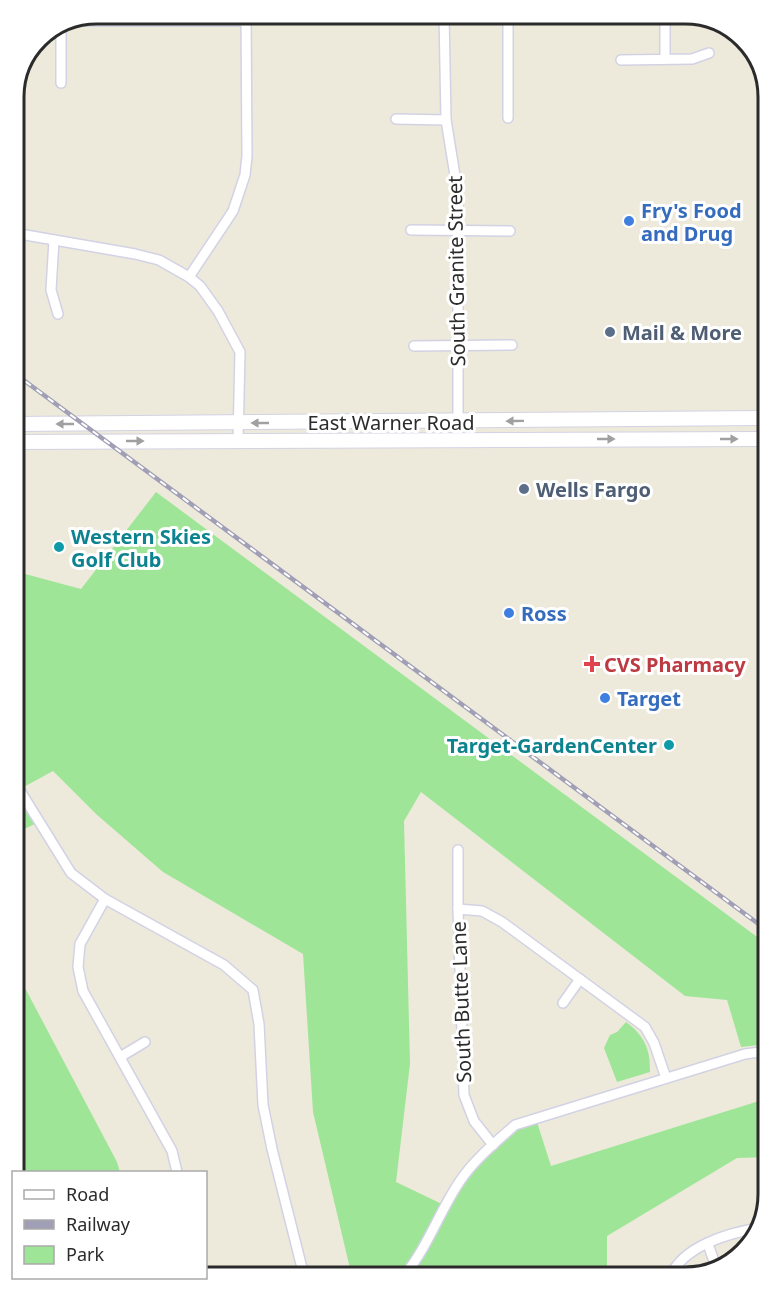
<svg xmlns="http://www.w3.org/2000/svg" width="782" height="1291" font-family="'Noto Sans',sans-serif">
<rect width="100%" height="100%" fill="#edeadc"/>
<!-- green -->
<g fill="#9fe597">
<polygon points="156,492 768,945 768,1044 741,1047 727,1000 685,996 421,792 404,821 410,1064 396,1182 446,1206 460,1180 515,1125 536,1119 551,1166 759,1101 768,1101 768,1157 737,1158 607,1236 607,1277 352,1277 313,1112 303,954 163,872 96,814 53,771 20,789 39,822 14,834 14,571 81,589"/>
<polygon points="14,880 22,896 25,988 117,1162 120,1172 14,1172"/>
<path d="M626,1022C644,1035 651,1050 650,1072L617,1082L604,1048L610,1035L617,1032Z"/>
</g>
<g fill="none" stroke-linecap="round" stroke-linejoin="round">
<defs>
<g id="street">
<polyline points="444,14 446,120 458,194 458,422"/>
<polyline points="508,14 508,118"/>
<polyline points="665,14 665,59"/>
<polyline points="78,21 246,21"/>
<polyline points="61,29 61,83"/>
<polyline points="621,60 692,59 709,53"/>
<polyline points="396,119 446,120"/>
<polyline points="411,230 510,231"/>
<polyline points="14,233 135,254 159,260 189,277 200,286 218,311 240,352 238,441"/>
<polyline points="54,240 51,290 58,314"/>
<polyline points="189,277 233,211 245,175 247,156 246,14"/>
<polyline points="414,346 512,345"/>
<polyline points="14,775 19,789 71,873 105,899 224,965 253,990 259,1024 263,1105 272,1149 302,1268 302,1277"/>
<polyline points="458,850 458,909 464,1095 474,1121 493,1145"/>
<polyline points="105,899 80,944 78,967 83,991 172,1151 177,1172"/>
<polyline points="458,909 482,911 502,922 645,1027 654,1043 666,1078"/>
<polyline points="563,1003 580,979"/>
<polyline points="120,1057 145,1042"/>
<polyline points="708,1244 717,1270"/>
<path d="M403,1277C427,1249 439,1212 460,1181C474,1160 496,1142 515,1125L745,1054L768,1051"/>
<path d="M670,1277C683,1246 728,1233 759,1228"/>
</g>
<g id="secondary">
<polyline points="14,424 768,418"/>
<polyline points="14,442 768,439"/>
</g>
</defs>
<!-- street casing -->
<use href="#street" stroke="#d3d2e4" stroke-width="12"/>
<!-- secondary casing -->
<use href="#secondary" stroke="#d3d2e4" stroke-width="16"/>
<!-- street -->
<use href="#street" stroke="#fff" stroke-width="9"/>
<!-- secondary -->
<use href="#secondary" stroke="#fff" stroke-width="14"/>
<defs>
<polyline id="rail" points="14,373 768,931"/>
</defs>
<!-- rail casing -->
<use href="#rail" stroke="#a19fb5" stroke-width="4.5"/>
<!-- rail -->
<use href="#rail" stroke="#fff" stroke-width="2" stroke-dasharray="7" stroke-linecap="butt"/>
</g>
<!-- one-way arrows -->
<defs><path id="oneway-solid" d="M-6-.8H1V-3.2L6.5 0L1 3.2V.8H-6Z" transform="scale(1.5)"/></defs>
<g fill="#a0a0a0">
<use href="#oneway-solid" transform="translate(515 421) rotate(179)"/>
<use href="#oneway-solid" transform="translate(260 423) rotate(180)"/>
<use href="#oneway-solid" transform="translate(65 424) rotate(180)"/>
<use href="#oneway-solid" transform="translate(606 439)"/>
<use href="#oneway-solid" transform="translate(729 439)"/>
<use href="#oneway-solid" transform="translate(135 441)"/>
</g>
<!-- markers -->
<g fill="#3f7fe0" stroke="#fff" stroke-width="2">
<circle cx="629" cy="221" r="6"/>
<circle cx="509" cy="613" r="6"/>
<circle cx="605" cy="698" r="6"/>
</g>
<g fill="#5c6f8a" stroke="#fff" stroke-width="2">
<circle cx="610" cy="332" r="6"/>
<circle cx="524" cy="489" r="6"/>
</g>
<g fill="#0f9aa8" stroke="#fff" stroke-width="2">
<circle cx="59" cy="547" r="6"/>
<circle cx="669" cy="745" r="6"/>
</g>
<path fill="#e0444e" stroke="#fff" stroke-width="2" d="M589 655h6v6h6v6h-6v6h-6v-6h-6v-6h6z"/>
<g text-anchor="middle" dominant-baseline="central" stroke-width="6" stroke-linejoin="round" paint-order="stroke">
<!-- shop labels -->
<g font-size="20" font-weight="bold" fill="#366cbe" stroke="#fff" text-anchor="start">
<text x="641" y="210">Fry's Food<tspan x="641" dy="23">and Drug</tspan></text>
<text x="521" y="613">Ross</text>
<text x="617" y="698">Target</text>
</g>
<!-- street labels -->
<g font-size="20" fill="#2b2b2b" stroke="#fff">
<text transform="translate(456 271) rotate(-91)">South Granite Street</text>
<text x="391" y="422">East Warner Road</text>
<text transform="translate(461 1002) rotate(-92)">South Butte Lane</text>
</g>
<!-- service labels -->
<g font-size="20" font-weight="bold" fill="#4e5e75" stroke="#fff" text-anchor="start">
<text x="622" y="332">Mail &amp; More</text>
<text x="536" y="489">Wells Fargo</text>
</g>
<!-- culture labels -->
<g font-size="20" font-weight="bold" fill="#0d838f" stroke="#fff" text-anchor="start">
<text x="71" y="536">Western Skies<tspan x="71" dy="23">Golf Club</tspan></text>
<text x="657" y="745" text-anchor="end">Target-GardenCenter</text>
</g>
<!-- health labels -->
<g font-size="20" font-weight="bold" fill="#be3a42" stroke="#fff" text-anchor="start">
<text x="604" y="664">CVS Pharmacy</text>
</g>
</g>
<!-- crop -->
<path d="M0 0H782V1291H0ZM97 24H685A73 73 0 0 1 758 97V1194A73 73 0 0 1 685 1267H97A73 73 0 0 1 24 1194V97A73 73 0 0 1 97 24Z" fill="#fff" fill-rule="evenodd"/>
<path fill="none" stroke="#2b2b2b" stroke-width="3" d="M97 24H685A73 73 0 0 1 758 97V1194A73 73 0 0 1 685 1267H97A73 73 0 0 1 24 1194V97A73 73 0 0 1 97 24Z"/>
<!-- legend -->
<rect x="12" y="1171" width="195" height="108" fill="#ffffff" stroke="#aaaaaa" stroke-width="1.5"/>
<rect x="24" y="1190" width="30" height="9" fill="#ffffff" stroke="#aaaaaa" stroke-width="1.5"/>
<text x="66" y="1201" font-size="18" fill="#2b2b2b">Road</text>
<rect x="24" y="1220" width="30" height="9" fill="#a19fb5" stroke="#aaaaaa" stroke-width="1.5"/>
<text x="66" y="1231" font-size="18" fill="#2b2b2b">Railway</text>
<rect x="24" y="1246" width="30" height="18" fill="#9fe597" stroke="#aaaaaa" stroke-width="1.5"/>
<text x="66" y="1261" font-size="18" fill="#2b2b2b">Park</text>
</svg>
